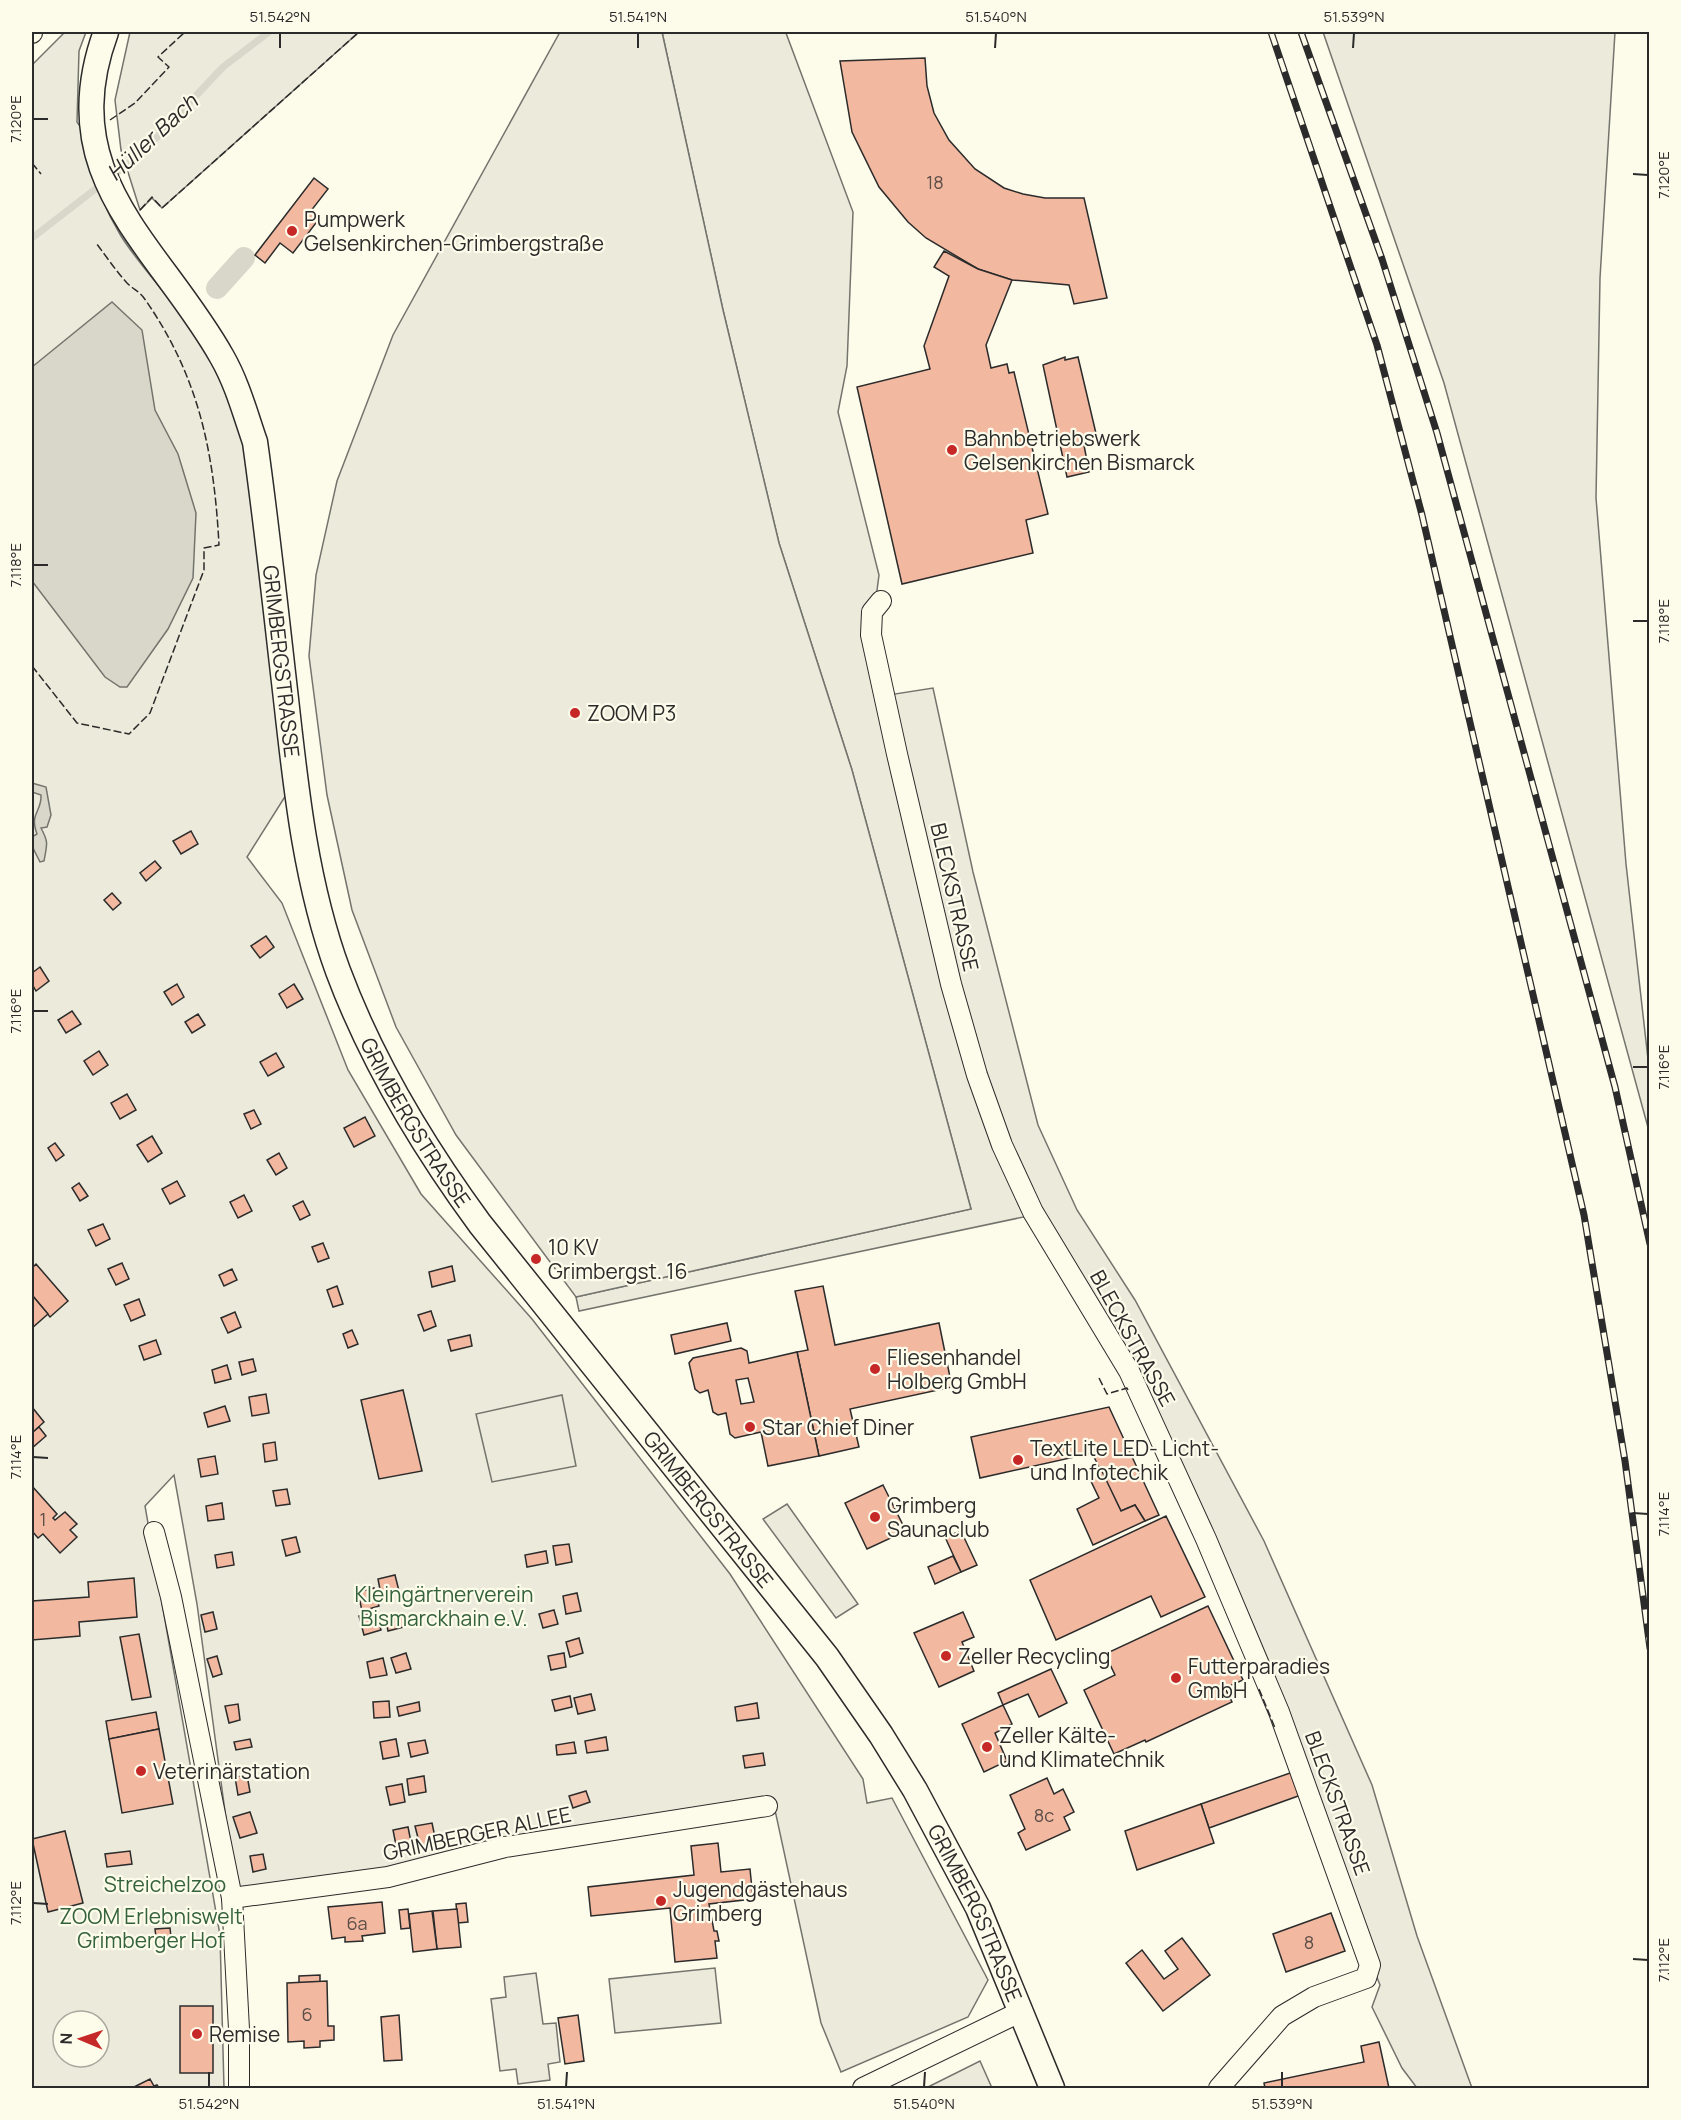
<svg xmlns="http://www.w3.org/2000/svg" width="1681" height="2120" font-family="Manrope,sans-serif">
<rect width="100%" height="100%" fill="#fdfbea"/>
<!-- green -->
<g fill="#ecebdb" stroke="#74746e" stroke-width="1.5" fill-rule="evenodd">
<path d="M65,32H86L79,51L77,122C88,135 86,144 90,160C96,186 107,213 121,236C140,266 165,291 185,320C213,359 231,402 247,447L286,795L247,857L282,903L348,1070L421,1194L532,1319L730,1574L863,1779L867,1803L892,1798L988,1980L968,2017L841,2072L821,2023L775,1810L236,1893L197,1604L174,1475L145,1506L220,1935L224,2088H32V65ZM63,2021H99V2057H63Z"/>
<polygon points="130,32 359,32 162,208 152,198 140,210 121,150 115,100"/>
<polygon points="662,32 791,32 786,33 853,212 847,366 838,412 879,575 874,613 889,695 933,688 973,872 1038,1125 1077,1210 1135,1300 1264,1541 1372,1785 1417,1936 1472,2088 1417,2088 1402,2068 1372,2007 1380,1985 1134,1371 1028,1216 579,1311 576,1297 971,1209 852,770 779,543 723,310"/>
<polygon points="1323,32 1615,32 1600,278 1596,498 1626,864 1649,1068 1649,1131 1444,383"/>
<polygon points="715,1968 721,2023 615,2033 609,1979"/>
<polygon points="980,2061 992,2088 926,2088"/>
</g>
<!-- parking -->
<g fill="#eceadb" stroke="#74746e" stroke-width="1.5">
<polygon points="560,32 662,32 723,310 779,543 852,770 971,1209 576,1297 456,1135 396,1027 352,910 327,795 309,656 316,575 337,481 393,335"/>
<polygon points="562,1395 576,1466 492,1482 476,1414"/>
<polygon points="787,1504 858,1604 836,1618 763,1519"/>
<polygon points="536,1973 543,2024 556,2023 560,2062 548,2064 550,2080 518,2084 516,2069 500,2071 491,1999 506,1997 504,1977"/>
</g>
<!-- water -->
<g fill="#d8d7c9" stroke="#74746e" stroke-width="1.5">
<polygon points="112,302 142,330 155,410 178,454 196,513 193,578 168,629 127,687 120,687 105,677 32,581 32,367"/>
<path d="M32,783L46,787L51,815L47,827L41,828C49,843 47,844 44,861L40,862L32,846V837L37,834C29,813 42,812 41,795L32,792Z"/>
</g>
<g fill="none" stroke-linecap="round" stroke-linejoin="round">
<!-- stream -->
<polyline stroke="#d8d7c9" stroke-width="7" points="32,238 142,153 223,67 269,32"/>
<!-- canal -->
<polyline stroke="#d8d7c9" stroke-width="22" points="217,288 244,258"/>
</g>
<!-- building -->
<g fill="#f2b8a0" stroke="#2b2b2b" stroke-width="1.5" fill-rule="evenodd">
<polygon points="925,58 927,86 934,113 949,140 975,169 1004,188 1023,194 1045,198 1084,198 1107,298 1074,304 1069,285 1012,280 978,269 926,238 908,222 879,187 852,132 840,61"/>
<polygon points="314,178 328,189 310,212 319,219 293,253 280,243 265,263 255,255"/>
<polygon points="944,251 978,269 1012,280 986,345 991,368 1007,364 1009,373 1014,372 1048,514 1026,520 1033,553 902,584 857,387 930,369 924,346 949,276 934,267"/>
<polygon points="1065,357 1065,360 1078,357 1098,442 1084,445 1089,472 1067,477 1043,365"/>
<polygon points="191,831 198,844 181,854 173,841"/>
<polygon points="155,861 161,868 146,881 140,873"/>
<polygon points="112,893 121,903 113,910 104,900"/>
<polygon points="266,936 274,947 260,958 251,946"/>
<polygon points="40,967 49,981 36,991 32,984 32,973"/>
<polygon points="177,984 184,997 172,1005 164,992"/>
<polygon points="294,984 303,999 287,1008 279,994"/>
<polygon points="72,1011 81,1024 66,1033 58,1020"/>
<polygon points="198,1014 205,1025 192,1033 185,1022"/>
<polygon points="99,1051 108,1065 93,1075 84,1061"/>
<polygon points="276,1053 284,1067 268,1076 260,1062"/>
<polygon points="127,1094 136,1110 120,1119 111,1103"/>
<polygon points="254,1110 261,1124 251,1129 244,1114"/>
<polygon points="365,1117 375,1136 354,1147 344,1128"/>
<polygon points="152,1136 162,1153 148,1162 137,1145"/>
<polygon points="55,1143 64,1155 56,1161 48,1148"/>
<polygon points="279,1153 287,1168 276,1175 267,1160"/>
<polygon points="177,1181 185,1196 170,1204 162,1189"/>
<polygon points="79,1183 88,1196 80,1201 72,1188"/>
<polygon points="244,1195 252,1211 238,1218 230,1202"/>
<polygon points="303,1201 310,1215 300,1220 293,1206"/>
<polygon points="103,1224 110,1239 96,1246 88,1230"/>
<polygon points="323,1243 329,1258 318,1262 312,1247"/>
<polygon points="122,1263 129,1279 116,1285 108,1269"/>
<polygon points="36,1264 68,1301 50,1317 32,1295 32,1268"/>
<polygon points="452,1266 455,1281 432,1287 429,1272"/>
<polygon points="232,1269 237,1280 224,1286 219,1275"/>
<polygon points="337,1286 343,1304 333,1307 327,1290"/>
<polygon points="823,1286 835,1345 939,1323 952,1387 850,1409 859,1447 819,1456 797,1352 808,1350 795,1291"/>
<polygon points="32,1295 48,1314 32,1328"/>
<polygon points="139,1299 145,1315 131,1321 124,1305"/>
<polygon points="431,1311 436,1326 424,1331 418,1315"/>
<polygon points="235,1312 241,1327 228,1333 221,1318"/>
<polygon points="727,1323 731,1341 675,1354 671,1335"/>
<polygon points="352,1330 358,1344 348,1348 343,1334"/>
<polygon points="470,1335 472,1346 451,1351 448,1340"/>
<polygon points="156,1340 161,1354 144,1360 139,1346"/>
<path d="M741,1348L747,1351L749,1363L797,1352L819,1456L768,1466L761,1432L735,1438L730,1434L726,1413L718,1415L713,1412L708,1390L700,1393L695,1389L689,1363L693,1358ZM748,1378L754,1402L741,1404L736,1380Z"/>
<polygon points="253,1359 256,1371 242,1375 239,1362"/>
<polygon points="227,1365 231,1379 215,1383 212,1370"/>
<polygon points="403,1390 422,1471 379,1479 361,1400"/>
<polygon points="266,1394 269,1413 252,1416 249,1397"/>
<polygon points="225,1406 230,1421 208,1427 204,1413"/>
<polygon points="32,1407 44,1422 32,1433"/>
<polygon points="1109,1407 1159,1515 1145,1521 1135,1505 1121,1511 1092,1453 980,1478 971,1437"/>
<polygon points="39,1427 46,1436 32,1448 32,1433"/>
<polygon points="275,1442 277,1460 265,1462 263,1444"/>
<polygon points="215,1456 218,1474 201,1477 198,1459"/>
<polygon points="1100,1467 1121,1511 1135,1505 1145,1521 1093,1545 1077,1509 1099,1498 1087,1473"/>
<polygon points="883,1485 906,1531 867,1549 845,1503"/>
<polygon points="32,1486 57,1514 53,1518 55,1520 65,1512 77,1524 70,1530 77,1537 60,1553 43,1534 38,1538 32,1531"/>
<polygon points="287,1489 290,1504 276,1506 273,1491"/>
<polygon points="222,1503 224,1519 208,1521 206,1506"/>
<polygon points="1166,1516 1205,1597 1161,1617 1151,1596 1056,1640 1030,1580"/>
<polygon points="961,1531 977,1565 961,1572 945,1537"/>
<polygon points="296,1537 300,1552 286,1556 282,1540"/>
<polygon points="569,1544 572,1562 556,1565 553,1546"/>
<polygon points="546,1551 548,1563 527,1567 525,1555"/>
<polygon points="232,1552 234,1565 217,1568 215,1555"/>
<polygon points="953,1556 961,1572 935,1584 928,1567"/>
<polygon points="395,1575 399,1591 381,1595 378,1579"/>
<polygon points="134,1578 137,1617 79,1622 80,1636 32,1640 32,1601 89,1597 88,1582"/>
<polygon points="374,1588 379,1606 362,1611 358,1592"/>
<polygon points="577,1593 581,1611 566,1614 563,1596"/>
<polygon points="1208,1606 1243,1680 1225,1688 1232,1702 1146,1742 1145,1740 1114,1754 1084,1690 1115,1675 1105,1654"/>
<polygon points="554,1610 558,1624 543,1628 539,1614"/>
<polygon points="213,1612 217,1629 205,1632 201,1615"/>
<polygon points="376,1612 381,1630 364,1635 359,1616"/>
<polygon points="963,1612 974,1637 962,1642 974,1671 939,1687 914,1633"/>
<polygon points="402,1613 404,1627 388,1631 385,1616"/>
<polygon points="139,1634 151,1697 132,1700 120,1637"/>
<polygon points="579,1638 583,1653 570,1657 566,1642"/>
<polygon points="406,1653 411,1669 396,1673 391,1658"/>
<polygon points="564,1653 566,1667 551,1670 548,1656"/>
<polygon points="217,1656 222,1674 213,1677 207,1659"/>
<polygon points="383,1658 387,1675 370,1678 367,1662"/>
<polygon points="1051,1669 1067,1703 1039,1717 1028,1694 1003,1705 998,1693"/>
<polygon points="591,1694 595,1710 578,1714 574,1698"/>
<polygon points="570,1696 572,1707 555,1711 552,1700"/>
<polygon points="389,1701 390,1717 374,1718 373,1702"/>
<polygon points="419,1702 420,1711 399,1716 397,1707"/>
<polygon points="757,1703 759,1718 737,1721 735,1707"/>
<polygon points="238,1704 240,1720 229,1723 225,1706"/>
<polygon points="1003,1705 1012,1724 995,1733 1007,1761 984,1772 962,1724"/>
<polygon points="156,1712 159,1729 109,1739 106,1721"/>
<polygon points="159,1729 173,1804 122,1813 109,1739"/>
<polygon points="606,1737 608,1750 587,1753 585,1741"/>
<polygon points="250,1739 252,1747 236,1750 234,1742"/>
<polygon points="396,1739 399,1756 383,1759 380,1742"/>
<polygon points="425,1740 428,1753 411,1757 408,1743"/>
<polygon points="574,1742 576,1753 557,1755 556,1745"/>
<polygon points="763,1753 765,1765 745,1768 743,1756"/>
<polygon points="1293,1772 1301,1795 1209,1828 1201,1804"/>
<polygon points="247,1775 250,1792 238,1795 235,1777"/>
<polygon points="424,1776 426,1792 409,1795 407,1779"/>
<polygon points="1047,1778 1054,1794 1063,1789 1074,1812 1064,1817 1070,1830 1026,1850 1018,1833 1025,1829 1010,1795"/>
<polygon points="402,1784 405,1802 390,1805 386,1787"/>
<polygon points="586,1791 590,1802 573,1808 569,1796"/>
<polygon points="1201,1804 1214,1843 1137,1870 1125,1831"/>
<polygon points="250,1812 257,1833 240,1838 233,1817"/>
<polygon points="432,1823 436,1842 420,1846 415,1826"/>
<polygon points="408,1827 411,1842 396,1845 393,1830"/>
<polygon points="65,1831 83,1903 48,1912 32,1839"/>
<polygon points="718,1843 721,1872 750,1869 753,1899 709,1904 714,1931 717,1931 719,1941 715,1941 717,1958 675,1962 670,1908 591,1916 588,1887 694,1875 691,1846"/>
<polygon points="130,1851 132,1864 107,1867 105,1854"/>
<polygon points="263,1854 266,1869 253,1872 250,1856"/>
<polygon points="382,1902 385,1933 362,1936 363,1941 345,1942 345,1937 332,1939 328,1907"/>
<polygon points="466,1903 468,1922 458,1923 456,1904"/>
<polygon points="408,1909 410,1928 401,1929 399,1910"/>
<polygon points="457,1909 461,1947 437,1949 433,1911"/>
<polygon points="432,1911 437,1949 413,1952 409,1914"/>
<polygon points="1331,1913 1345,1951 1286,1972 1273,1934"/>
<polygon points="170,1928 171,1937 156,1938 155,1929"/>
<polygon points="1182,1938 1210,1975 1163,2011 1126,1963 1142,1950 1164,1979 1178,1969 1165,1951"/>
<polygon points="320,1975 320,1982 299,1983 299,1976"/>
<polygon points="327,1981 328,2026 334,2026 334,2040 320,2041 320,2047 304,2048 304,2041 288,2042 287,1983"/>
<rect x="180" y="2006" width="33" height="67"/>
<polygon points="399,2015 402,2060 384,2061 381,2017"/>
<polygon points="578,2015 584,2061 565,2064 558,2018"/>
<polygon points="1379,2042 1389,2088 1265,2088 1264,2083 1364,2062 1361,2046"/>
<polygon points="150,2079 154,2086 157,2085 159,2088 132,2088"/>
</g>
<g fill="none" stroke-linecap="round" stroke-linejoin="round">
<defs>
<g id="minor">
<polyline points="32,33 32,32"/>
<polyline points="881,601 872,612 871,635 897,754 951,984 977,1075 1002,1145 1033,1212 1129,1371 1206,1539 1279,1712 1370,1965 1366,1978 1314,1997 1282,2016 1219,2088"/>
<polyline points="154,1532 171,1597 232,1898 239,2029 239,2088"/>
<polyline points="232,1898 388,1877 505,1847 767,1806"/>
<polyline points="863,2088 1022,2011"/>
</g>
<g id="tertiary">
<path id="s1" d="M106,32C52,178 159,245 222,357C237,383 245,413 255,442C267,527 276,613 286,699C296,790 306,884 338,971C372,1062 422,1145 480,1224L827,1657L881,1735L915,1790L978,1908L1052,2088"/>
</g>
</defs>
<!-- minor casing -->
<use href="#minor" stroke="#2b2b2b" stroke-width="22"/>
<!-- tertiary casing -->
<use href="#tertiary" stroke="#2b2b2b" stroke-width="27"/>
<!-- minor -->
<use href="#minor" stroke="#fdfbea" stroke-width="20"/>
<!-- tertiary -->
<use href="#tertiary" stroke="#fdfbea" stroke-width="24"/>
<defs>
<g id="rail">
<polyline points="1271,32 1377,345 1422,515 1584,1215 1625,1461 1650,1648"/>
<polyline points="1301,32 1382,259 1437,433 1615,1087 1650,1244"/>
</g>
</defs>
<!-- rail casing -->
<use href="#rail" stroke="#2b2b2b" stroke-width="7"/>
<!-- rail -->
<use href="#rail" stroke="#fdfbea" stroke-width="4.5" stroke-dasharray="14" stroke-linecap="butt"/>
<!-- fence -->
<g stroke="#2b2b2b" stroke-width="1.5" stroke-dasharray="8 3" stroke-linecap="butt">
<polyline points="110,120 135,103 169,67 158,57 185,32"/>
<polyline points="32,163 41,174"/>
<polyline points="140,210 152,197 162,208 359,32"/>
<path d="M32,666L77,723L129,734L150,713L204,570V548L219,545C214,452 199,376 144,298C140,292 133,289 127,283C116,271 106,256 96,243"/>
<polyline points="1099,1378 1107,1394 1127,1388 1129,1392"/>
<polyline points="1259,1689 1275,1728"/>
</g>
</g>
<!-- ticks -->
<path fill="none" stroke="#2b2b2b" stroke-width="2" d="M280,48V33M638,48V33M995,48L996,33M1353,48L1354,33M33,119H48M1633,174L1648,175M33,565H48M1633,621H1648M33,1011H48M1633,1067H1648M33,1457L48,1458M1633,1513L1648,1514M33,1903L48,1904M1633,1959L1648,1960M209,2087V2072M566,2087L567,2072M924,2087L925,2072M1282,2087V2072"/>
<!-- markers -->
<g fill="#c62828" stroke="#fdfbea" stroke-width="2">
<circle cx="292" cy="231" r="6"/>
<circle cx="952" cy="450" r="6"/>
<circle cx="575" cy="713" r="6"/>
<circle cx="536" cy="1259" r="6"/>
<circle cx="875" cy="1369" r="6"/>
<circle cx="750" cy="1427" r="6"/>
<circle cx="1018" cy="1460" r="6"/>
<circle cx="875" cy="1517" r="6"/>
<circle cx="946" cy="1656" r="6"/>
<circle cx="1176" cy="1678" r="6"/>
<circle cx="987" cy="1747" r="6"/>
<circle cx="141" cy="1771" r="6"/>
<circle cx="661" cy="1901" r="6"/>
<circle cx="197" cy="2034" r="6"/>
</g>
<g text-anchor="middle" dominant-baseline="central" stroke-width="4.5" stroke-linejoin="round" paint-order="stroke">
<!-- number labels -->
<g font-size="18" fill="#5d4e48">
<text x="935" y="182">18</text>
<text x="43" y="1519">1</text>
<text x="1044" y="1815">8c</text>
<text x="357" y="1923">6a</text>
<text x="1309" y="1942">8</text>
<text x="307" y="2014">6</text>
</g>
<!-- poi labels -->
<g font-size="21" fill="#2b2b2b" stroke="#fdfbea" text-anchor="start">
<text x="304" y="219">Pumpwerk<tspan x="304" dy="24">Gelsenkirchen-Grimbergstraße</tspan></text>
<text x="964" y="438">Bahnbetriebswerk<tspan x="964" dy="24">Gelsenkirchen Bismarck</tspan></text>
<text x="587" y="713">ZOOM P3</text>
<text x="548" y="1247">10 KV<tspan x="548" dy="24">Grimbergst. 16</tspan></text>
<text x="887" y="1357">Fliesenhandel<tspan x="887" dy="24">Holberg GmbH</tspan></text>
<text x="762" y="1427">Star Chief Diner</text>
<text x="1030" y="1448">TextLite LED- Licht-<tspan x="1030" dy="24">und Infotechik</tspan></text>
<text x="887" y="1505">Grimberg<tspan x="887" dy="24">Saunaclub</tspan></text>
<text x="958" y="1656">Zeller Recycling</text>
<text x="1188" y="1666">Futterparadies<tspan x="1188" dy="24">GmbH</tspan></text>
<text x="999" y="1735">Zeller Kälte-<tspan x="999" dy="24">und Klimatechnik</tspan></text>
<text x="153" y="1771">Veterinärstation</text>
<text x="673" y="1889">Jugendgästehaus<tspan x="673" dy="24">Grimberg</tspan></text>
<text x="209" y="2034">Remise</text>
</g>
<!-- street labels -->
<g font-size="21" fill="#2b2b2b" stroke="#fdfbea">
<text stroke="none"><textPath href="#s1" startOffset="676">GRIMBERGSTRASSE</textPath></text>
<text transform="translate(955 897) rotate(77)">BLECKSTRASSE</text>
<text stroke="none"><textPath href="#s1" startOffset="1162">GRIMBERGSTRASSE</textPath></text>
<text transform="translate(1133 1338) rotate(61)">BLECKSTRASSE</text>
<text stroke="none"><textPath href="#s1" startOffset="1648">GRIMBERGSTRASSE</textPath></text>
<text transform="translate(1338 1803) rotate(70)">BLECKSTRASSE</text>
<text transform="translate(477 1833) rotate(-12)">GRIMBERGER ALLEE</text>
<text stroke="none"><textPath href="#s1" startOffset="2134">GRIMBERGSTRASSE</textPath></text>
</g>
<!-- park labels -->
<g font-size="21" fill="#34623c" stroke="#fdfbea">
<text x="444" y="1594">Kleingärtnerverein<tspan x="444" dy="24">Bismarckhain e.V.</tspan></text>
<text x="165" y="1884">Streichelzoo</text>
<text x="151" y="1916">ZOOM Erlebniswelt<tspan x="151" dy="24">Grimberger Hof</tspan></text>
</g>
<!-- water labels -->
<g font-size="22" font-style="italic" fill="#2b2b2b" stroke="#fdfbea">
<text transform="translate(152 137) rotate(-43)">Hüller Bach</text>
</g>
</g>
<!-- border -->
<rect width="1681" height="2120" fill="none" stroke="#fdfbea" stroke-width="66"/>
<!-- north arrow -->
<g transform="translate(81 2039) rotate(272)"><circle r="28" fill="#fdfbea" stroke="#a9a89e" stroke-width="1.5"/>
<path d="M0-4.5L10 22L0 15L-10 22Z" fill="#c62828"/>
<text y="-9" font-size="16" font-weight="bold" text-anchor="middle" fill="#2b2b2b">N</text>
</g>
<rect x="33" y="33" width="1615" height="2054" fill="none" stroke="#2b2b2b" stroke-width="2"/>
<g font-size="15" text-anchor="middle" fill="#2b2b2b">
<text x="280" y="22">51.542°N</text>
<text x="638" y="22">51.541°N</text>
<text x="996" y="22">51.540°N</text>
<text x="1354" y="22">51.539°N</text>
<text transform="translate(16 119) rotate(-90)" y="5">7.120°E</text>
<text transform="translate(1664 175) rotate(-90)" y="5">7.120°E</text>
<text transform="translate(16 565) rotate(-90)" y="5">7.118°E</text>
<text transform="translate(1664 621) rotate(-90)" y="5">7.118°E</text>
<text transform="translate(16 1011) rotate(-90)" y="5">7.116°E</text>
<text transform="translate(1664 1067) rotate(-90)" y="5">7.116°E</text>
<text transform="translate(16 1457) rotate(-90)" y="5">7.114°E</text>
<text transform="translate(1664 1514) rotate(-90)" y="5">7.114°E</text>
<text transform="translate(16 1903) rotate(-90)" y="5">7.112°E</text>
<text transform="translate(1664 1960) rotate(-90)" y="5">7.112°E</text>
<text x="209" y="2109">51.542°N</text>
<text x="566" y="2109">51.541°N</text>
<text x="924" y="2109">51.540°N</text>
<text x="1282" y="2109">51.539°N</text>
</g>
</svg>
